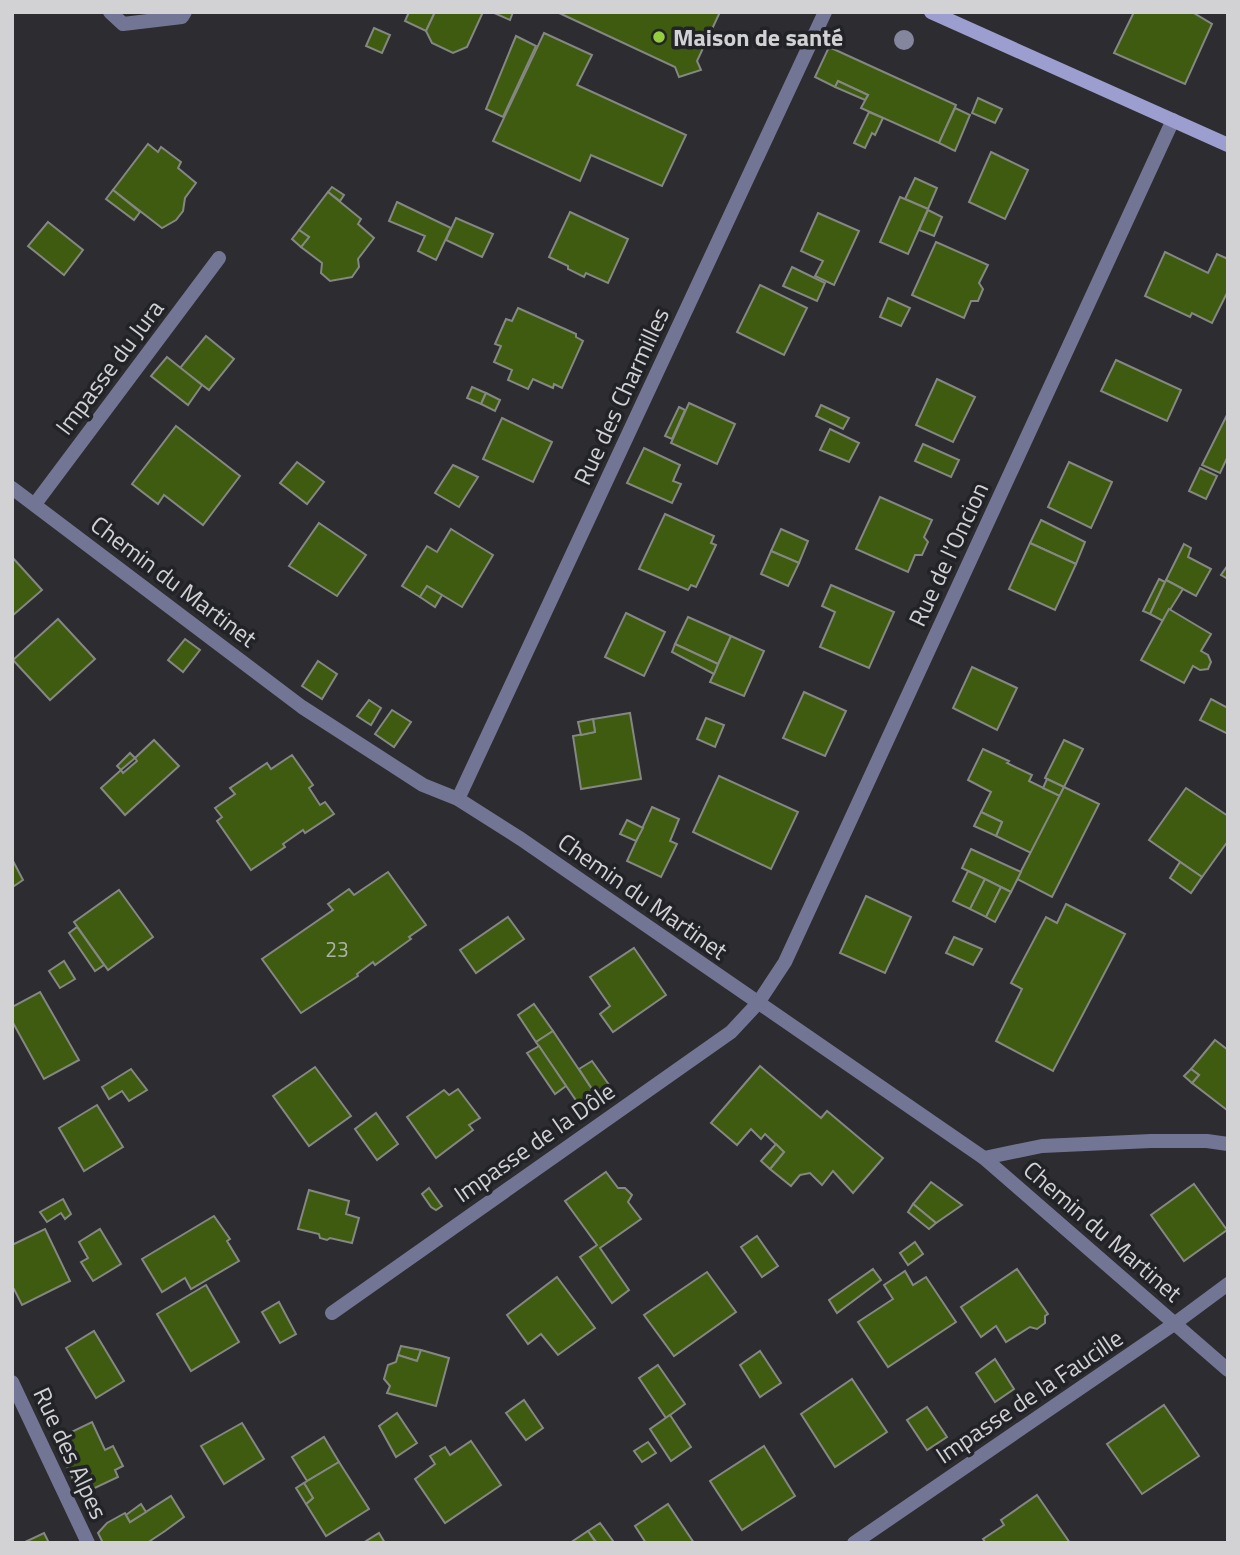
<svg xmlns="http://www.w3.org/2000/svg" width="1240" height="1555" font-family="'Titillium Web',sans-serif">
<rect width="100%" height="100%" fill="#2c2c31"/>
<!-- building -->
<g fill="#3e5b10" stroke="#848782" stroke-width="2">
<polygon points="409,12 435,12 426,31 405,21"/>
<polygon points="435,12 483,12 467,47 453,53 432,43 426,31"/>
<polygon points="492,12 513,12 510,20"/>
<polygon points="557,12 720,12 697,61 701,70 679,77 675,67"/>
<polygon points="1134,12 1192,12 1212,24 1185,84 1114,53"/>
<polygon points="374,28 390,35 382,53 366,46"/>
<polygon points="544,33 592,55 577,85 686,135 662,186 591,155 580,181 493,141"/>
<polygon points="516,36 536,46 503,117 486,109"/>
<polygon points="829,47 956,105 939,143 861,108 868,95 838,81 835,87 815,77"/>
<polygon points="838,81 868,95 865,100 835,87"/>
<polygon points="978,98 1002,109 995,123 972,113"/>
<polygon points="955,108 970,115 955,151 939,143"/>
<polygon points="869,112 883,118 875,135 872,133 865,148 854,143"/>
<polygon points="148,144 158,152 161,147 181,162 178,168 196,183 185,198 183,211 176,220 162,228 113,190"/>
<polygon points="991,152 1028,170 1005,219 969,202"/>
<polygon points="915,178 937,188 928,209 905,199"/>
<polygon points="332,187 344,195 340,201 328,192"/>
<polygon points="113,190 140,212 134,220 106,199"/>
<polygon points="328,192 361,219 358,224 374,238 358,259 359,267 352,277 330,281 321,273 322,263 301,247 309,237 299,230"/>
<polygon points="900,197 928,209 908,254 880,242"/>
<polygon points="397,202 451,228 436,260 418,251 425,236 389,221"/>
<polygon points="928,210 942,217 934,236 919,230"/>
<polygon points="570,212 628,239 608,283 586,273 584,277 568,269 568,266 549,257"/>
<polygon points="818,213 859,231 834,285 815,276 823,261 801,251"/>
<polygon points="456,218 493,234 482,257 446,240"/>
<polygon points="48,222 83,250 64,275 28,246"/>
<polygon points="299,230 309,237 301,247 292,239"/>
<polygon points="936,242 988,265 979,283 983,289 978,301 971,301 964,318 912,295"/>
<polygon points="1165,252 1208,273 1217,254 1228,259 1228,291 1212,323 1192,313 1190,317 1145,296"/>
<polygon points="792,267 825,283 817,301 783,286"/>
<polygon points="760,285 807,308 784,355 737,332"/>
<polygon points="888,298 910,308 901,326 880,317"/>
<polygon points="518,308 576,334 576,337 583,341 562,388 554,384 553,388 533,379 528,389 508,380 512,370 494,362 501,346 495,344 506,319 512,321"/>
<polygon points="206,336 234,359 209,390 180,368"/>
<polygon points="167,357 202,385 188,405 151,376"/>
<polygon points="1116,360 1181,390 1167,421 1101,391"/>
<polygon points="937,379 975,397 953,442 916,425"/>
<polygon points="472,387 486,393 481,404 467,398"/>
<polygon points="486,393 500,400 495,411 481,404"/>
<polygon points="689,403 735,424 717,464 671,443"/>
<polygon points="821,405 849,418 843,429 816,416"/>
<polygon points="679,407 685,410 672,439 665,436"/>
<polygon points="1227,415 1228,456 1220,473 1202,465"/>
<polygon points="502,418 552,442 533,482 483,459"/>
<polygon points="176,426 240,476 203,525 164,495 158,504 132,484"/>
<polygon points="830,429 859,443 849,462 820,450"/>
<polygon points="923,444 959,460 951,477 915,461"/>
<polygon points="644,448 680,465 673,481 681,484 672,503 627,483"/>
<polygon points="297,462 324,482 307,504 280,483"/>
<polygon points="1069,462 1112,482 1091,528 1048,507"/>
<polygon points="453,465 478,477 459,507 435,493"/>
<polygon points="1200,468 1217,476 1206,499 1189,491"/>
<polygon points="880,497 932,520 924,537 928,542 922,555 915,555 908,572 856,549"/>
<polygon points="665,514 714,536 711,543 716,545 696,587 691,585 688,590 639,569"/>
<polygon points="1041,520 1085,542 1076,564 1030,543"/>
<polygon points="319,523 366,555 337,596 289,566"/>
<polygon points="451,529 493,555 462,607 427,586 420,597 402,586 427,546 437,552"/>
<polygon points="781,529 808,541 799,563 771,551"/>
<polygon points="1030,543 1076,564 1055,610 1009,589"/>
<polygon points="1184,544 1191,548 1188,557 1211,569 1196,596 1166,580"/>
<polygon points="771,551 799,563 788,586 761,574"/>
<polygon points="12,557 42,590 12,616"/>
<polygon points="1228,565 1228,579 1221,575"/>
<polygon points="1159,579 1165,582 1150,614 1143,611"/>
<polygon points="1166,580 1183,589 1163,621 1150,614"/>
<polygon points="831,585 894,612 869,668 820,647 835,612 822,606"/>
<polygon points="427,586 442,595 435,607 420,597"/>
<polygon points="1169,609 1211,634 1201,651 1208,655 1211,662 1208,669 1200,670 1193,666 1184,683 1141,660"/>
<polygon points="626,613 665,632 644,676 605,657"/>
<polygon points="688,617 731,636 718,664 675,644"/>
<polygon points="58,619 95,659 50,700 13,660"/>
<polygon points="731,636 764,651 744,696 710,682"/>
<polygon points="185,639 200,650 183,672 168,660"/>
<polygon points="675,644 718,664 714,674 672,652"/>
<polygon points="318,661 337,674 322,699 302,686"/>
<polygon points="972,667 1017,688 997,730 953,708"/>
<polygon points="804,692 846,711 825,756 783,738"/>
<polygon points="1211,699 1228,708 1228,734 1200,720"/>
<polygon points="369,700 381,708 371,725 357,716"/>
<polygon points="392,710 411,722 394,747 375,734"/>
<polygon points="630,713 641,779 581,789 573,736 595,732 593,719"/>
<polygon points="706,718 724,725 715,747 697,739"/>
<polygon points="593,719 595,732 581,735 578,722"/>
<polygon points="154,740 179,766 125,815 101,788 121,770 123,773 137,761 135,758"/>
<polygon points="1064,740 1083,749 1064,787 1045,778"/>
<polygon points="983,749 1009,761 1007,763 1032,775 1029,781 1060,796 1031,853 996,836 1002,822 981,812 991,792 968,780"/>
<polygon points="130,753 135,758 121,770 117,766"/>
<polygon points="292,755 313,785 309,788 320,805 325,802 334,814 305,833 303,830 283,844 285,847 251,870 217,821 222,817 215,808 235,794 230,788 267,763 271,769"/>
<polygon points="719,776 798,812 771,869 693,832"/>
<polygon points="1047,779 1064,787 1060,796 1043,788"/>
<polygon points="1064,787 1099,804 1052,897 1017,879"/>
<polygon points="1186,788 1228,816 1228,841 1202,877 1149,840"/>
<polygon points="652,807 679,819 670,841 677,844 661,877 627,861"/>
<polygon points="981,812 1002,822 996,836 974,826"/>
<polygon points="627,820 643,828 636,841 620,834"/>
<polygon points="971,849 1021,872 1011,892 962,868"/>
<polygon points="12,859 23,880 14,886 12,883"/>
<polygon points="1180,862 1202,877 1191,893 1170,878"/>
<polygon points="968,871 985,879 970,909 953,901"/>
<polygon points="388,872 426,925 409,937 411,939 375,965 373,962 357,974 358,976 301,1013 262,959 333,910 328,904 349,889 354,895"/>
<polygon points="985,879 1001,887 986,917 970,909"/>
<polygon points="1001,887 1011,892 995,922 986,917"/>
<polygon points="119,890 153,937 108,970 74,922"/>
<polygon points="866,896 911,917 885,973 840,953"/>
<polygon points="1066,904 1125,934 1053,1071 996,1041 1022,989 1011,983 1046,917 1057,923"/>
<polygon points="508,917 524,939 476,973 460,950"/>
<polygon points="77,927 104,965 95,971 69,933"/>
<polygon points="954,937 982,949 973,965 946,953"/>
<polygon points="634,948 666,995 613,1032 600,1014 610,1006 590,977"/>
<polygon points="64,961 75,979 60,988 49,971"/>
<polygon points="40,992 79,1060 44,1079 12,1021 12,1007"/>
<polygon points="534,1004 553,1031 536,1042 518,1015"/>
<polygon points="553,1031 598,1098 582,1109 536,1042"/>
<polygon points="1215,1040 1228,1050 1227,1110 1192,1083 1199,1075 1191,1069"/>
<polygon points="539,1046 566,1086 555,1094 527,1053"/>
<polygon points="592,1061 612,1089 598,1098 579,1069"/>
<polygon points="760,1066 821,1118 827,1111 883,1158 853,1193 833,1171 822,1185 810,1173 800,1175 791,1186 770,1169 784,1152 765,1134 761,1139 751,1129 737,1145 711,1123"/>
<polygon points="315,1067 351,1116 309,1146 273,1096"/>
<polygon points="131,1069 147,1090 129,1101 122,1091 109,1099 102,1087"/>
<polygon points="1191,1069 1199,1075 1192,1083 1184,1076"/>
<polygon points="458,1089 480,1118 469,1125 473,1130 436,1158 407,1117 444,1090 449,1095"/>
<polygon points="97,1105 123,1147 84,1171 59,1128"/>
<polygon points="376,1113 398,1144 377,1160 355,1129"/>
<polygon points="776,1144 784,1152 770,1169 761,1161"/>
<polygon points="606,1172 618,1188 625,1188 632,1195 628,1202 641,1219 600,1248 629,1290 612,1303 580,1257 597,1245 565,1201"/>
<polygon points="931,1182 962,1205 936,1223 913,1204"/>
<polygon points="1194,1184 1227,1230 1184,1261 1151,1215"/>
<polygon points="429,1188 442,1206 436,1210 431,1207 422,1194"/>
<polygon points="309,1190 349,1201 346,1214 359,1218 352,1243 330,1238 327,1240 320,1238 319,1234 298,1229"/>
<polygon points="63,1199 71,1214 65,1219 61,1213 47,1222 40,1212"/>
<polygon points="913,1204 936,1223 929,1229 908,1212"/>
<polygon points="214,1216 230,1239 227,1241 239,1261 191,1289 185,1278 162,1292 142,1259"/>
<polygon points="45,1229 70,1281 22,1305 14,1289 12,1290 12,1245"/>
<polygon points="100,1229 121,1264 93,1281 81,1262 88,1258 79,1242"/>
<polygon points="757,1236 778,1266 762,1277 741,1247"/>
<polygon points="915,1242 923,1254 908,1265 900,1253"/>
<polygon points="873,1269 881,1280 837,1313 829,1300"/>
<polygon points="1017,1269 1048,1314 1045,1316 1045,1323 1037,1329 1030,1327 1006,1342 996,1326 981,1337 961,1307"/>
<polygon points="905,1271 913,1285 926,1277 956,1322 888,1367 858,1322 893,1299 884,1285"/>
<polygon points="707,1272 736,1312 674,1356 644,1315"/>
<polygon points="557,1277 595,1328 558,1355 541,1334 528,1344 507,1315"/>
<polygon points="206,1285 239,1342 191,1371 157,1314"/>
<polygon points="279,1302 296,1334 280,1343 262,1312"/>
<polygon points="94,1331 124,1381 96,1398 66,1348"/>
<polygon points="401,1346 421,1350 417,1361 398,1355"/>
<polygon points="421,1350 449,1358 436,1406 387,1393 390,1386 384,1379 388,1365 396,1362 398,1355 417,1361"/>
<polygon points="760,1351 781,1383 760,1397 740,1365"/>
<polygon points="995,1359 1014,1389 995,1402 976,1373"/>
<polygon points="658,1365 685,1404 666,1418 639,1378"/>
<polygon points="852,1379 887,1432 835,1467 801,1414"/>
<polygon points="524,1400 543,1428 526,1440 506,1413"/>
<polygon points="1164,1405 1199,1456 1142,1494 1107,1444"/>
<polygon points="927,1407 947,1437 927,1450 907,1420"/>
<polygon points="397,1413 417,1443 396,1457 379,1426"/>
<polygon points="670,1415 691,1447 671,1461 650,1429"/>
<polygon points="92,1422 105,1450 113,1446 123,1466 115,1470 118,1477 80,1495 55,1440"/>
<polygon points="242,1423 264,1459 224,1484 201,1446"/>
<polygon points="324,1437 339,1462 307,1481 292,1457"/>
<polygon points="471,1441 501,1485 445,1523 415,1479 435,1464 430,1456 445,1447 450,1455"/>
<polygon points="648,1442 656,1453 642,1462 634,1451"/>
<polygon points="764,1446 795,1496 742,1530 710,1481"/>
<polygon points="339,1462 369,1509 326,1536 306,1504 313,1498 304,1483"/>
<polygon points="304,1483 313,1498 306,1504 296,1488"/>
<polygon points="1037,1495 1070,1543 986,1543 983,1539 1004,1525 1001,1520"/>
<polygon points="171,1496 184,1517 165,1531 147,1543 103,1543 98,1533 107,1523 125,1513 130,1522"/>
<polygon points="141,1504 146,1512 130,1522 126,1515"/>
<polygon points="668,1504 694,1543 646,1543 635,1526"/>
<polygon points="600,1523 613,1541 610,1543 597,1543 588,1531"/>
<polygon points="588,1531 596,1543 570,1543"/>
<polygon points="44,1533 49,1543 23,1543"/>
<polygon points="379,1533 385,1543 363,1543"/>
</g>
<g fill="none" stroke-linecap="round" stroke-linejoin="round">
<!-- service -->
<g stroke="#737594" stroke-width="14">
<polyline points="110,12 123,24 182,17 185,12"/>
<polyline points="984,1158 1042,1146 1151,1141 1207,1141 1228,1144"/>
</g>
<!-- minor -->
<g stroke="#737594" stroke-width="14">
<polyline points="12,488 302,707 423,785 458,799 521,839 984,1158 1228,1370"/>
<polyline points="35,504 219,258"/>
<polyline points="458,799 825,12"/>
<polyline points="332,1313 731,1032 758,1003 785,962 1173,120"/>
<polyline points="12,1382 88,1543"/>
<polyline points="854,1543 1174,1324 1228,1284"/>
</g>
<!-- secondary -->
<polyline stroke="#9b9ecf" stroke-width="14" points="931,12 1228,145"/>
</g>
<!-- trees -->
<circle fill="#84869d" cx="904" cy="40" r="10"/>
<!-- markers -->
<circle fill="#93cd3e" stroke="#222327" stroke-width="2.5" cx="659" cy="37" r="7"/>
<g text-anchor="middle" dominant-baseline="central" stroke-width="7" stroke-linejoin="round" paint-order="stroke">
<!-- number labels -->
<g font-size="21" fill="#adb4a4">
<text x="337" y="949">23</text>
</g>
<!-- poi labels -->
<g font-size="24" font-weight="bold" fill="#d2d2d5" stroke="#222327" text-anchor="start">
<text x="673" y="37">Maison de santé</text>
</g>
<!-- street labels -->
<g font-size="24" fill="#d2d2d5" stroke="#222327">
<text transform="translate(109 367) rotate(-53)">Impasse du Jura</text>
<text transform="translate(621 396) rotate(-65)">Rue des Charmilles</text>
<text transform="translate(948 554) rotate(-65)">Rue de l'Oncion</text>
<text transform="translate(174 581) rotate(37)">Chemin du Martinet</text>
<text transform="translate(643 896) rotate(35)">Chemin du Martinet</text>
<text transform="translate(534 1142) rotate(-35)">Impasse de la Dôle</text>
<text transform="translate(1103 1231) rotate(41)">Chemin du Martinet</text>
<text transform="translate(1029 1396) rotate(-34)">Impasse de la Faucille</text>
<text transform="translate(71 1453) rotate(65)">Rue des Alpes</text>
</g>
</g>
<!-- border -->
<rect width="1240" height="1555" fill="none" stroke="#d2d2d5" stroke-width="28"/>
</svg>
